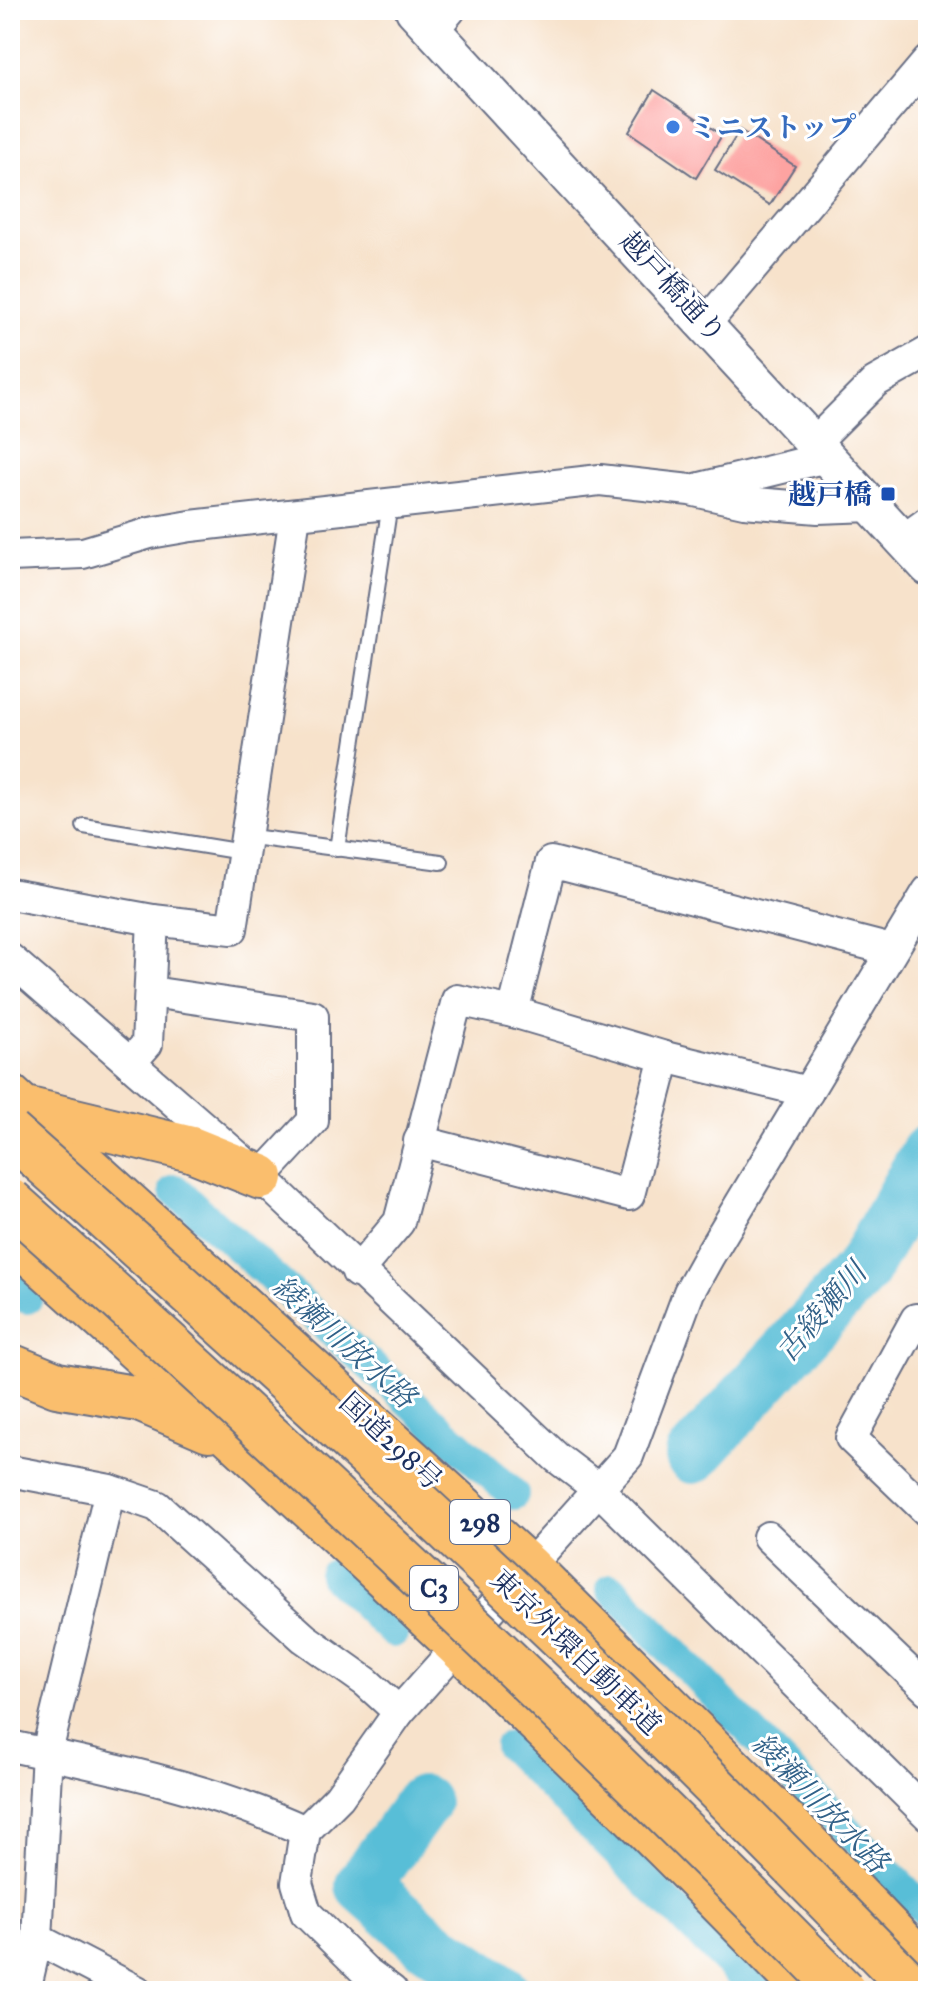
<svg xmlns="http://www.w3.org/2000/svg" width="938" height="2001" font-family="'IM FELL Great Primer','Noto Serif JP',serif">
<rect width="100%" height="100%" fill="#fff"/>
<filter id="ink" filterUnits="userSpaceOnUse"><feTurbulence type="fractalNoise" baseFrequency=".0125" numOctaves="2"/><feDisplacementMap in="SourceGraphic" scale="16" xChannelSelector="R" yChannelSelector="G"/><feConvolveMatrix kernelMatrix="1 2 1 2 8 2 1 2 1" color-interpolation-filters="sRGB"/></filter>
<filter id="wash" filterUnits="userSpaceOnUse"><feTurbulence type="fractalNoise" baseFrequency=".006" numOctaves="4" result="noise"/><feDisplacementMap in="SourceGraphic" scale="32" xChannelSelector="R" yChannelSelector="G"/><feGaussianBlur stdDeviation="1.8" result="paint"/><feColorMatrix in="noise" values="0 0 0 0 0 0 0 0 0 0 0 0 0 0 0 0 0 1.4 0 .05"/><feComposite in="paint" operator="in"/></filter>
<g filter="url(#wash)">
<rect width="100%" height="100%" fill="#f7e2cb"/>
<g fill="none" stroke-linecap="round" stroke-linejoin="round">
<!-- canal -->
<g stroke="#59bed7" stroke-width="32">
<polyline points="175,1190 513,1494"/>
<polyline points="10,1283 27,1298"/>
<polyline points="334,1575 393,1632"/>
<polyline points="612,1589 928,1914"/>
<polyline points="510,1746 757,1991"/>
</g>
<!-- river -->
<g stroke="#59bed7" stroke-width="56">
<polyline points="693,1456 862,1270 928,1153"/>
<polyline points="422,1803 363,1885 426,1941 501,1991"/>
</g>
</g>
<g id="blocks">
<!-- building -->
<g fill="#fda3a1">
<polygon points="654,90 722,135 696,178 629,132"/>
<polygon points="740,130 795,166 770,205 715,170"/>
</g>
</g>
</g>
<g filter="url(#ink)">
<use href="#blocks" fill-opacity="0" stroke="#686e84" stroke-width="2"/>
<g fill="none" stroke-linecap="round" stroke-linejoin="round">
<defs>
<g id="service">
<polyline points="84,826 242,852"/>
<polyline points="244,836 441,862"/>
<polyline points="337,849 390,504"/>
</g>
<g id="minor">
<polyline points="433,30 450,10"/>
<polyline points="706,323 928,61"/>
<polyline points="814,443 875,382 928,352"/>
<polyline points="696,489 827,457"/>
<polyline points="903,540 928,522"/>
<polyline points="10,556 83,553 150,533 191,526 600,480 690,490 744,502 818,508 872,506"/>
<polyline points="10,894 153,920 232,929 295,516"/>
<polyline points="10,959 261,1177 556,1457 598,1489 928,1815"/>
<polyline points="151,992 313,1016 313,1121 261,1177"/>
<polyline points="513,1012 551,862 891,950"/>
<polyline points="130,1063 147,1044 153,920"/>
<polyline points="419,1141 629,1195 665,1057"/>
<polyline points="357,1272 399,1222 457,1000 513,1012 665,1057 808,1092"/>
<polyline points="928,1330 916,1319 851,1438 928,1512"/>
<polyline points="10,1471 110,1490 157,1506 304,1638 366,1682 399,1712"/>
<polyline points="768,1537 928,1690"/>
<path d="M10,1746C109,1767 212,1788 305,1831"/>
<polyline points="37,1939 137,1991"/>
<polyline points="25,1991 37,1939 47,1752 110,1490"/>
<polyline points="392,1991 365,1971 306,1913 297,1883 305,1831 339,1797 399,1712 628,1456 689,1292 709,1256 928,891"/>
</g>
<polyline id="tertiary" points="414,10 928,567"/>
<g id="trunk">
<polyline points="10,1097 528,1567 801,1838 928,1970"/>
<polyline points="29,1110 191,1149 261,1177"/>
<path d="M10,1235C283,1479 553,1727 807,1991"/>
<polyline points="10,1366 57,1385 139,1399 209,1429"/>
</g>
</defs>
<!-- service casing -->
<use href="#service" stroke="#686e84" stroke-width="18"/>
<!-- minor casing -->
<use href="#minor" stroke="#686e84" stroke-width="34"/>
<!-- tertiary casing -->
<use href="#tertiary" stroke="#686e84" stroke-width="40"/>
<!-- trunk casing -->
<use href="#trunk" stroke="#686e84" stroke-width="48"/>
<!-- service -->
<use href="#service" stroke="#fff" stroke-width="14"/>
<!-- minor -->
<use href="#minor" stroke="#fff" stroke-width="30"/>
<!-- tertiary -->
<use href="#tertiary" stroke="#fff" stroke-width="36"/>
<!-- trunk -->
<use href="#trunk" stroke="#fabe6d" stroke-width="44"/>
<defs>
<g id="motorway-bridge">
<path d="M10,1133C231,1329 449,1527 660,1733C747,1817 831,1905 916,1991"/>
<path d="M10,1201C296,1456 574,1718 843,1991"/>
</g>
</defs>
<!-- motorway-bridge casing -->
<use href="#motorway-bridge" stroke="#686e84" stroke-width="48" stroke-linecap="butt"/>
<!-- motorway-bridge -->
<use href="#motorway-bridge" stroke="#fabe6d" stroke-width="44"/>
</g>
</g>
<!-- markers -->
<circle fill="#3f7fe0" stroke="#fff" stroke-width="3" cx="673" cy="127" r="8"/>
<rect fill="#1a4fb4" stroke="#fff" stroke-width="3" x="880" y="486" width="16" height="16" rx="4"/>
<g text-anchor="middle" dominant-baseline="central" stroke-width="6" stroke-linejoin="round" paint-order="stroke">
<!-- shield labels -->
<g fill="#fff" stroke="#5f6d8e" stroke-width="2">
<rect x="450" y="1500" width="60" height="44" rx="6"/>
<rect x="410" y="1566" width="48" height="44" rx="6"/>
</g>
<g font-size="26" font-weight="bold" fill="#1b2f5e">
<text x="480" y="1522">298</text>
<text x="434" y="1588">C3</text>
</g>
<!-- shop labels -->
<g font-size="28" font-weight="bold" fill="#366cbe" stroke="#fff" text-anchor="start">
<text x="689" y="127">ミニストップ</text>
</g>
<!-- street labels -->
<g font-size="28" fill="#1b2f5e" stroke="#fff">
<text transform="translate(673 287) rotate(47)">越戸橋通り</text>
<text transform="translate(391 1441) rotate(43)">国道298号</text>
<text transform="translate(576 1652) rotate(44)">東京外環自動車道</text>
</g>
<!-- transit labels -->
<g font-size="28" font-weight="bold" fill="#164399" stroke="#fff" text-anchor="end">
<text x="872" y="494">越戸橋</text>
</g>
<!-- water labels -->
<g font-size="30" font-style="italic" fill="#316188" stroke="#fff">
<text transform="translate(821 1312) rotate(-49)">古綾瀬川</text>
<text transform="translate(344 1342) rotate(42)">綾瀬川放水路</text>
<text transform="translate(820 1803) rotate(46)">綾瀬川放水路</text>
</g>
</g>
<!-- margin -->
<rect width="938" height="2001" fill="none" stroke="#fff" stroke-width="40"/>
</svg>
